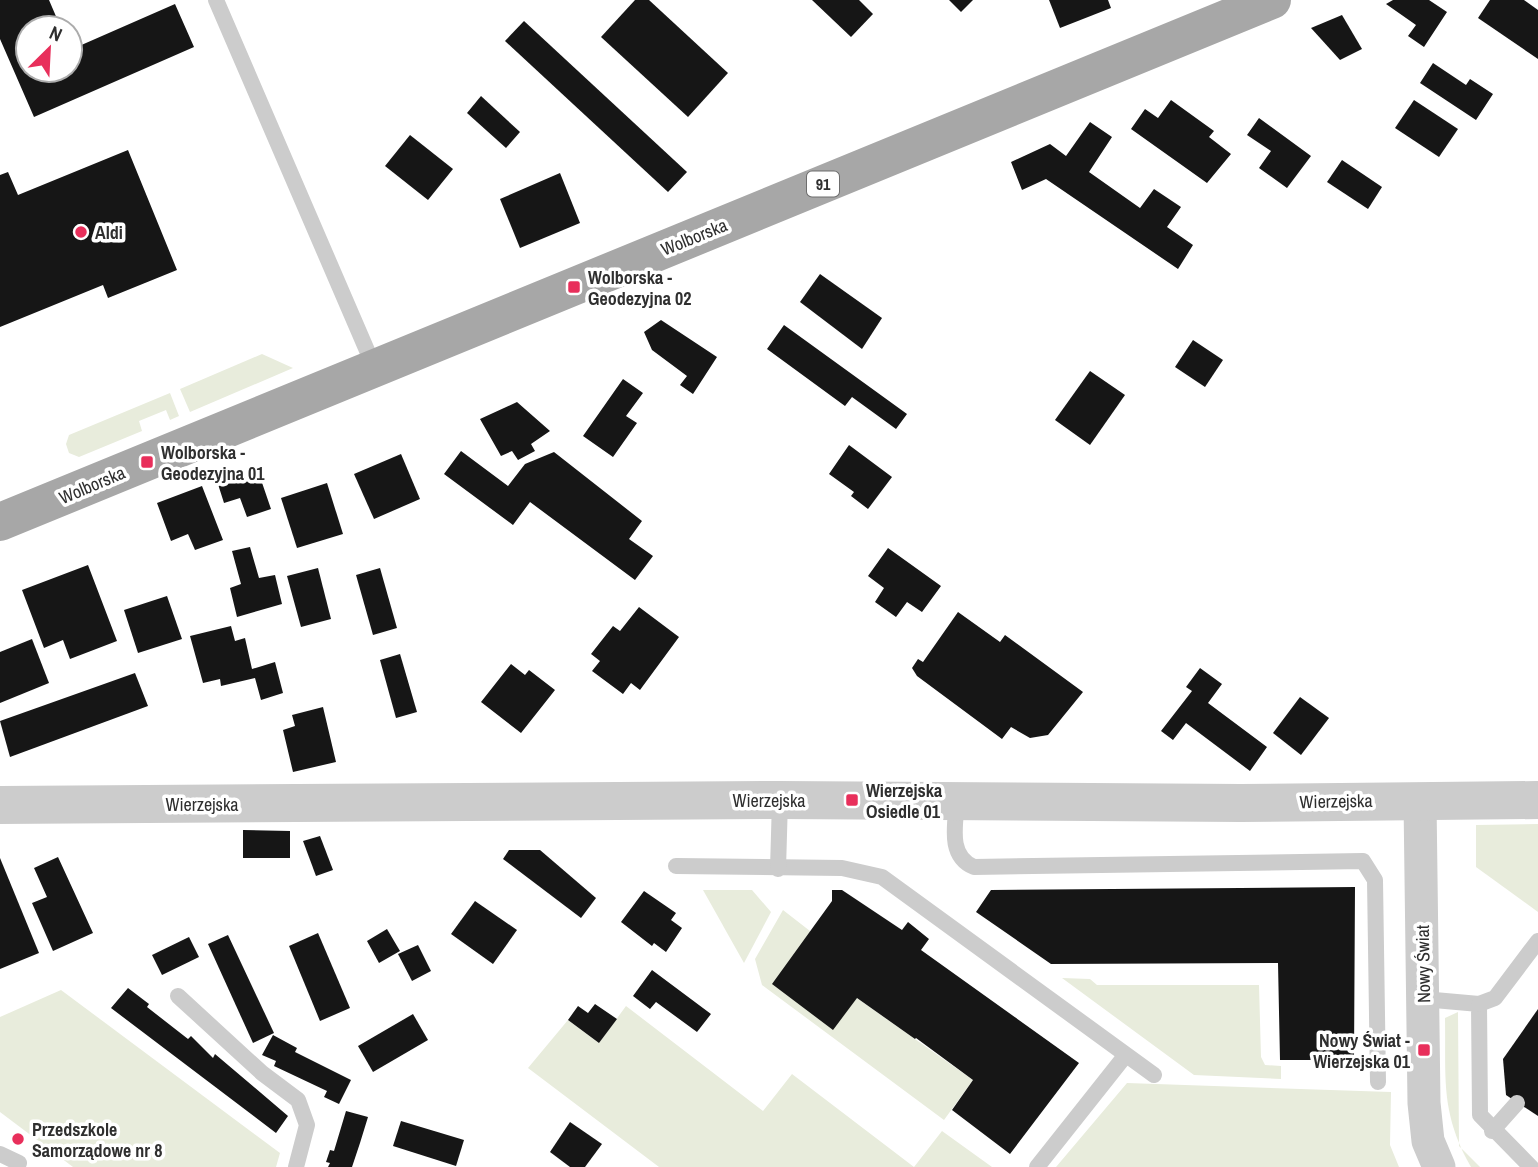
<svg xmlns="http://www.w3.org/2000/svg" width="1538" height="1167" font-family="'Archivo Narrow',sans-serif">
<rect width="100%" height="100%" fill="#fff"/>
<!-- green -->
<g fill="#e8ecdc">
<polygon points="262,354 293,368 190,412 180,389"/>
<polygon points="170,393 179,416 170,420 166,410 139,421 142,431 79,457 69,453 66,444 69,435"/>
<polygon points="1538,824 1538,912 1476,867 1476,825"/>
<polygon points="703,890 752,890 771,912 744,963"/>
<polygon points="783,910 810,931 857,998 973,1080 944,1120 762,985 755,959"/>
<polygon points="1062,978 1090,979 1097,985 1259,985 1261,1057 1265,1065 1281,1066 1281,1079 1194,1075"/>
<polygon points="61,990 280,1153 276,1167 73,1167 0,1112 0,1017"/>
<polygon points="626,1006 763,1111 792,1074 914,1167 942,1131 992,1167 659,1167 528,1068 568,1020 599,1043"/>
<path d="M1458,1012L1459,1146L1480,1167H1471C1440,1112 1446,1079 1445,1018Z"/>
<polygon points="1127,1083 1391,1092 1390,1145 1399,1167 1056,1167"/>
</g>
<!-- building -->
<g fill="#161616">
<polygon points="0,0 49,0 61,28 28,28 28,70 70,70 70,50 175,4 194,47 34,117 0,39"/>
<polygon points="635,0 649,0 728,73 688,117 601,37"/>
<polygon points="812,0 859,0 873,14 851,37"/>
<polygon points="949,0 973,0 961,12"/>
<polygon points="1049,0 1108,0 1111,8 1060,28"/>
<polygon points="1393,0 1429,0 1447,12 1424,47 1408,36 1416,25 1386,4"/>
<polygon points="1490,0 1524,0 1538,10 1538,59 1478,18"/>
<polygon points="1342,15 1362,49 1340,60 1311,28"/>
<polygon points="524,21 687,172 668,192 505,41"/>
<polygon points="1433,63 1466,85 1470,79 1493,94 1476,120 1420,83"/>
<polygon points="481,96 520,132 506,148 467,113"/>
<polygon points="1171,100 1214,131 1209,137 1231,154 1207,183 1131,129 1145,109 1158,118"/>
<polygon points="1414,100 1458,129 1439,157 1395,128"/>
<polygon points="1259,118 1311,156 1287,188 1259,168 1271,151 1247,135"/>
<polygon points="1090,122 1112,137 1089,172 1140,208 1154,189 1181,207 1167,227 1193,245 1178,269 1046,179 1022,190 1011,162 1050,144 1066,156"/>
<polygon points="410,135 453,169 428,200 385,166"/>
<polygon points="128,150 177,270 108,298 103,285 0,327 0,175 8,172 18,195"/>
<polygon points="1342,160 1382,187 1368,209 1327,182"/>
<polygon points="560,173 580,223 520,248 500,199"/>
<polygon points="820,274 882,318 862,349 800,302"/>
<polygon points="661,320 717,357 693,394 680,385 687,376 652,350 644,332"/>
<polygon points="784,325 907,414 896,429 852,397 845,406 767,349"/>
<polygon points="1193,340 1223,360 1205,387 1175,367"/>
<polygon points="1090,371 1125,395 1090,445 1055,420"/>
<polygon points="623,379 643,393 626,416 637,423 613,457 583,436"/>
<polygon points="517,402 550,431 531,444 535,451 518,460 512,451 501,456 480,419"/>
<polygon points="849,445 892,477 868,509 851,496 854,492 829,474"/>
<polygon points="461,451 508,486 525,464 554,452 642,521 629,539 653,556 635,580 530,502 513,525 444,474"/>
<polygon points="401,454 420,499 374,519 354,474"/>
<polygon points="257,468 271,509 247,517 240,498 224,503 217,481"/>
<polygon points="327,483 343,534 297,548 281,498"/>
<polygon points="202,486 223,540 195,550 188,534 171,541 157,503"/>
<polygon points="250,547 259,578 275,575 282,604 237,617 230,588 241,584 232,551"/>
<polygon points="888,548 941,586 922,612 907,602 896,617 875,602 884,588 868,576"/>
<polygon points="88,565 117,641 70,659 63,640 44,648 22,590"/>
<polygon points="318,568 331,619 301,627 287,576"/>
<polygon points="380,568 397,628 373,635 356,575"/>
<polygon points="167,596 182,639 138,653 124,610"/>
<polygon points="639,607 679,637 640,690 631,683 623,694 592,671 600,661 591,654 613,626 620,631"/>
<polygon points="958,612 1000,642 1005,635 1083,692 1048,735 1030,738 1011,727 1002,739 917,676 912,668 918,659 923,662"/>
<polygon points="231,626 235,641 245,638 252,669 275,662 283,693 261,700 255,678 221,686 220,679 203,683 190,636"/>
<polygon points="32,639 49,683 0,703 0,652"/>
<polygon points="400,654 417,712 396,718 380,660"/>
<polygon points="511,664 525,675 529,670 555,690 521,733 481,702"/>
<polygon points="1200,668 1222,684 1208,703 1267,747 1250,771 1186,723 1173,740 1161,731 1192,691 1186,687"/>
<polygon points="135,673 148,706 10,757 0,721"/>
<polygon points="1300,697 1329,718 1301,755 1273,733"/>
<polygon points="323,707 336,762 293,772 283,730 295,726 292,715"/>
<polygon points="243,830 290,831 290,858 243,858"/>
<polygon points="320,836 333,870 316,876 303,841"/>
<polygon points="509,850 540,850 596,898 581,918 503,859"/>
<polygon points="58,857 93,933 53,951 32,903 47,897 34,868"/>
<polygon points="0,858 39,953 0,969"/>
<polygon points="1355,887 1354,1060 1280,1060 1278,963 1051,964 976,912 991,890"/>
<polygon points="832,890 842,890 902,930 908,922 929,939 921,950 1079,1063 1010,1154 952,1110 973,1080 916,1038 915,1039 857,998 833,1030 772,984 832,901"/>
<polygon points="644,891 676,913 671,920 682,928 666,952 654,943 652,946 621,922"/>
<polygon points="475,901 517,930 493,964 451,934"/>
<polygon points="387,929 400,951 379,963 367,941"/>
<polygon points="318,933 350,1008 320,1021 289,946"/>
<polygon points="228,935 274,1033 253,1043 208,944"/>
<polygon points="189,937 199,957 162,975 152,955"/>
<polygon points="418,945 431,971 412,981 398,954"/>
<polygon points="652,970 711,1014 697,1032 656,1002 650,1009 633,996"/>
<polygon points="128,988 149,1004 147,1007 188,1039 191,1036 213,1058 215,1054 288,1116 276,1133 111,1008"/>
<polygon points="595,1004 617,1019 599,1043 568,1020 578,1006 588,1013"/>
<polygon points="1538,1009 1538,1116 1506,1095 1503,1059"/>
<polygon points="413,1014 428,1040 373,1072 358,1046"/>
<polygon points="273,1035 297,1048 295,1052 351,1080 339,1104 324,1097 327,1091 274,1066 276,1061 262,1055"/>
<polygon points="346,1111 368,1117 360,1143 352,1167 328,1167 330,1163 326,1162 330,1150 334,1151"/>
<polygon points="401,1121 464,1140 456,1166 393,1146"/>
<polygon points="570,1122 602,1144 585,1167 570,1167 550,1152"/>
</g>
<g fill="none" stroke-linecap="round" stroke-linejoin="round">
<!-- service -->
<g stroke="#ccc" stroke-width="16">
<polyline points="216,0 375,369"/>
<path d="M957,802C955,826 948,856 974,867L1363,861L1375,880L1378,1082"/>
<polyline points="676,866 842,868 882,877 1154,1075"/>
<polyline points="778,869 780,800"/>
<polyline points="178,996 262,1073 298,1100 307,1125 296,1167"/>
<polyline points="1423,999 1479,1004 1480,1115 1531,1167"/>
<polyline points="1479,1004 1495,998 1538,941"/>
<polyline points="1492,1131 1517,1103"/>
<polyline points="0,1154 19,1163"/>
<polyline points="1037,1167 1125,1056"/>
</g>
<!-- minor -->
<polyline stroke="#ccc" stroke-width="33" points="1420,801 1424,1103 1428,1141 1439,1167"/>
<!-- tertiary -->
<polyline stroke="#ccc" stroke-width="38" points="0,805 780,800 1241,803 1538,800"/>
<!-- primary -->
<polyline stroke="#a7a7a7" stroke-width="38" points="0,522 1272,0"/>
</g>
<!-- markers -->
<g fill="#e82f5b" stroke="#fff" stroke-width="2.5">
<circle cx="81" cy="232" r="7"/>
<rect x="567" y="280" width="14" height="14" rx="3.5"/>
<rect x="140" y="455" width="14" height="14" rx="3.5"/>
<rect x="845" y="793" width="14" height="14" rx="3.5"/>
<rect x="1417" y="1043" width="14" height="14" rx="3.5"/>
<circle cx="18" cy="1139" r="7"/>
</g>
<g text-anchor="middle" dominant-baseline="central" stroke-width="7" stroke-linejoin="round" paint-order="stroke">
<!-- shield labels -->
<rect fill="#fff" stroke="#6d6d6d" stroke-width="2" x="807" y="171.5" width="32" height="25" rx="5"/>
<g font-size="16" font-weight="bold" fill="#2f2f2f">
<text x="823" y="184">91</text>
</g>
<!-- poi labels -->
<g font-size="18" font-weight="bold" fill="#2f2f2f" stroke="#fff" text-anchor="start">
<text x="95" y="232">Aldi</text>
<text x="588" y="277">Wolborska -<tspan x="588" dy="21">Geodezyjna 02</tspan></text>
<text x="161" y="452">Wolborska -<tspan x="161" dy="21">Geodezyjna 01</tspan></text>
<text x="866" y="790">Wierzejska<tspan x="866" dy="21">Osiedle 01</tspan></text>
<text x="1410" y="1040" text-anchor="end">Nowy Świat -<tspan x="1410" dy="21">Wierzejska 01</tspan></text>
<text x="32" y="1129">Przedszkole<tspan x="32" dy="21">Samorządowe nr 8</tspan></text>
</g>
<!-- street labels -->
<g font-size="18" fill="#2f2f2f" stroke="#fff">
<text transform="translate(694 237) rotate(-22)">Wolborska</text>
<text transform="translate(92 485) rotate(-23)">Wolborska</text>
<text x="769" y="800">Wierzejska</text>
<text transform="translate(1336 801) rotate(-1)">Wierzejska</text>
<text x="202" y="804">Wierzejska</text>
<text transform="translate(1423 964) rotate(-91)">Nowy Świat</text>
</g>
</g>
<!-- north arrow -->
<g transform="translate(49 49) rotate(24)"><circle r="33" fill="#ffffff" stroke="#acacac" stroke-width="2"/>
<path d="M0-5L12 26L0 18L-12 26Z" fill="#e82f5b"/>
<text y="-10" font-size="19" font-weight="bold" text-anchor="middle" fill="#2f2f2f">N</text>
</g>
</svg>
